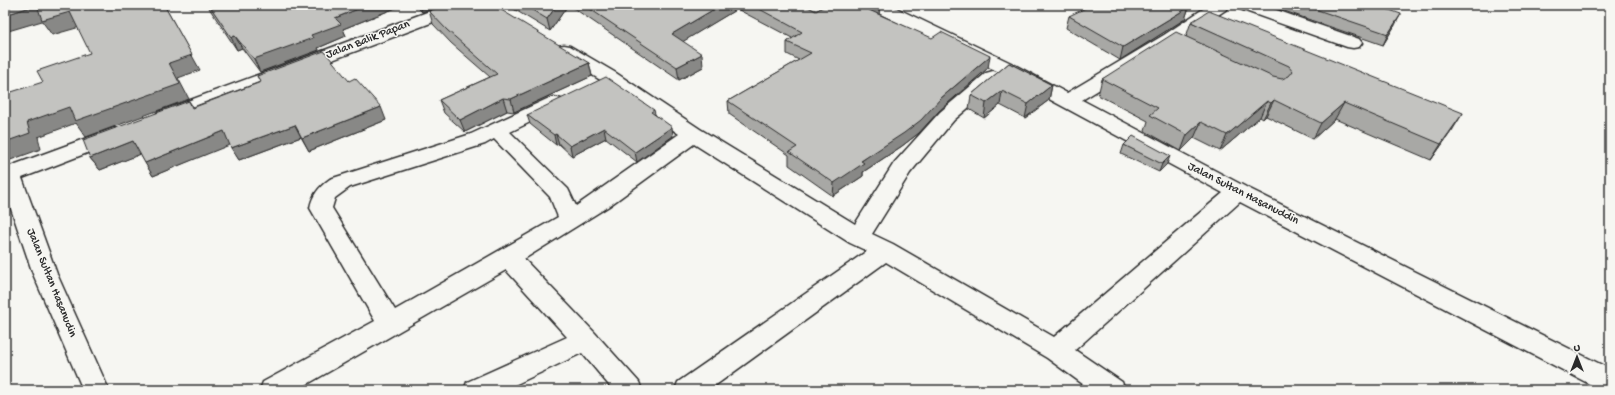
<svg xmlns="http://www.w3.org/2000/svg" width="1615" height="395" font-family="'Gochi Hand',sans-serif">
<rect width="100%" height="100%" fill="#f6f6f2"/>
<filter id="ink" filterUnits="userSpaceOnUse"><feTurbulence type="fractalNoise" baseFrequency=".025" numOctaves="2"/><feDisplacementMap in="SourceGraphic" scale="8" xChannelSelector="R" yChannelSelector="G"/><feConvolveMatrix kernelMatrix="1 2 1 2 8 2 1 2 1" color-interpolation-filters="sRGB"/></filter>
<g filter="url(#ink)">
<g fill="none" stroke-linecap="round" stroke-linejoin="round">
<defs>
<g id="minor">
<polygon points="446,5 471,5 468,9 172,120 165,122 158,120 155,116 158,112"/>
<path d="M867,5H890L1011,63L1067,93L1164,35L1209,5H1230L1227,9L1176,43L1082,100L1246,187L1610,369V390H1601L1240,202L1075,350L1122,382L1125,390H1091L1047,358L886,262L709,390H675L678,382L867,251L850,243L694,144L609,206L524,259L595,333L639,382L642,390H613L582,353L504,390H464L467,382L567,337L506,270L297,390H260L263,382L375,321L310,208C312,195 320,186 330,179L471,134L547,99L554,97L561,99L564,103L561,107L510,132L568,189L576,206L679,134L602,81L558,54L555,50L558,46L564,45L570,46L616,73L700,129L855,224L894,163L940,112L986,73L993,71L1000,73L1002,77L1000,81L954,120L910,173L872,234L893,244L1054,337L1223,193L997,71L870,9ZM494,139L550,197L558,217L395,310L332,208L335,198L350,187L485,144Z"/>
<polygon points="1237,5 1262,5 1359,39 1362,43 1359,47 1353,48 1347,47 1240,9"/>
<polygon points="114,128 121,130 124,135 121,140 22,178 57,274 109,390 83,390 33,274 5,191 5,168"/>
</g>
</defs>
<!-- minor casing -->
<use href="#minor" stroke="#2b2b2b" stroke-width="3"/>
<!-- minor -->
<use href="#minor" fill="#f6f6f2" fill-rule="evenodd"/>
</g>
<!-- wall -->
<g fill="#a8a8a5" stroke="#2b2b2b">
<polygon points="207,5 403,5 343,29 346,36 318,48 319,50 260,72 242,48 237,50"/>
<polygon points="415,5 442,5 422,12"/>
<polygon points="507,5 568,5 550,31"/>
<polygon points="569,5 638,5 633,7 646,5 804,5 816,11 826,5 880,5 879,14 988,68 939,111 919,133 902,146 863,172 863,176 833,196 789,165 789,155 729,114 728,101 799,60 787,54 787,42 792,38 737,9 683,41 703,67 679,80"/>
<polygon points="1267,5 1384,5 1382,8 1395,25 1383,45"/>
<polygon points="1189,7 1185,19 1120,60 1066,28 1069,16"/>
<polygon points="429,11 589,63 592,76 514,112 507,111 465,132 444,113 439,100 490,77 451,43 433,24"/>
<polygon points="1191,22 1453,129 1431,160 1335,119 1313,139 1266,116 1263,119 1260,117 1220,151 1194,138 1181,151 1145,131 1148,121 1098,95 1102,79 1186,37"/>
<polygon points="1009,63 1052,85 1049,100 1025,118 1000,105 984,118 969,109 971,95"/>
<polygon points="257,76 349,81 386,120 309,151 301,137 239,160 230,144 153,176 140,154 100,170 90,158 189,101 193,107 260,82"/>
<polygon points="654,110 655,114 673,136 637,162 606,138 572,156 559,144 556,145 530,124 527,115"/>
<polygon points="1124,145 1167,164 1159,172 1121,154"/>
</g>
<!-- shaded-wall -->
<g fill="#888886" stroke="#2b2b2b">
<polygon points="37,5 70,12 80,27 52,35 42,21 5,32 5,15"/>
<polygon points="164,5 200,70 178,78 189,99 86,137 76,123 38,137 41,149 5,162 5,142 27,122"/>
<polygon points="368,5 403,5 343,29 346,36 318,48 319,50 260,72 254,59 311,35 335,18"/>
<polygon points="420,5 442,5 422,12"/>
<polygon points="557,5 568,5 550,31 547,19"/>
<polygon points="625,5 638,5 630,9"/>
<polygon points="721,5 737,5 737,9 674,47 672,34"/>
<polygon points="876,5 880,5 879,15 869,10"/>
<polygon points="1189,7 1185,19 1120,60 1123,47"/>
<polygon points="1401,14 1395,25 1383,45 1388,34"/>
<polygon points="235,36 242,48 237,50 231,37"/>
<polygon points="702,54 703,67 679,80 677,67"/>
<polygon points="990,56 988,68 939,111 919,133 902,146 863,172 863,176 833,196 834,183 941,98"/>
<polygon points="589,63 592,76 514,112 511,99"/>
<polygon points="1052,85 1049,100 1025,118 1028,104"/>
<polygon points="1002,91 1000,105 984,118 986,103"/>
<polygon points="503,98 507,111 465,132 460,120"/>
<polygon points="1274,100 1266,116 1263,119 1271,103"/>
<polygon points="1267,101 1260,117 1220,151 1227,135"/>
<polygon points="1344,103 1335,119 1313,139 1321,123"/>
<polygon points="381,107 386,120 309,151 302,138"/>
<polygon points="1463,113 1453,129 1431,160 1441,144"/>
<polygon points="1201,122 1194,138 1181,151 1187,135"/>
<polygon points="295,125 301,137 239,160 231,148"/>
<polygon points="672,127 673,136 637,162 635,152"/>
<polygon points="604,128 606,138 572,156 570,146"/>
<polygon points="224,131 232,144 153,176 145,163"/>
<polygon points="556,134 559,144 556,145 554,135"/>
<polygon points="133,141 141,154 100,170 90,158"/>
<polygon points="1170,156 1167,164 1159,172 1162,164"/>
</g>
<!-- building -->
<g fill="#c3c3c0" stroke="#2b2b2b">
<polygon points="5,5 164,5 192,55 169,63 180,84 75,121 69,107 27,122 30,133 5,142 5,94 43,82 37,71 90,53 70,12 42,20 37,5 5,15"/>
<polygon points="209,5 368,5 335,18 341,24 311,35 313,38 254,59 235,36 231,37"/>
<polygon points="446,5 493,5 589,63 511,99 503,98 460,120 439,100 497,74 447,30 429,11"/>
<polygon points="524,5 557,5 547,19"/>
<polygon points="584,5 627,5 628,7 633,8 646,5 721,5 672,34 702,54 677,67"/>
<polygon points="752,5 804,5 816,11 826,5 876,5 869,10 932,38 941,32 990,56 941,98 921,120 904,133 861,161 864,163 834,183 789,152 797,147 728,101 811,53 787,42 802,32"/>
<polygon points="1092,5 1184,5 1189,7 1123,47 1069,16"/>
<polygon points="1303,5 1382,5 1381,7 1401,14 1388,34"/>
<polygon points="1209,11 1463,113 1441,144 1344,103 1321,123 1274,100 1271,103 1267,101 1227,135 1201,122 1187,135 1150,115 1158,108 1102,79 1176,32 1273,77 1282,79 1289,76 1293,71 1289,66 1191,22"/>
<polygon points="324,51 349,81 355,78 381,107 302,138 295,125 231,148 224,131 145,163 133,141 90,158 83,140 189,101 192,108 261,82 257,76"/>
<polygon points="1009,63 1052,85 1028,104 1002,91 986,103 971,95"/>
<polygon points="606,77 654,110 651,112 672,127 635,152 604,128 570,146 556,134 554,135 527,115"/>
<polygon points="1133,136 1170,156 1162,164 1124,145"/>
</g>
</g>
<g text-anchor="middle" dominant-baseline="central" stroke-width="3" stroke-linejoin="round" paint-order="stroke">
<!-- street labels -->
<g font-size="12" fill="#2b2b2b" stroke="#f6f6f2">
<text transform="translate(368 40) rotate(-21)">Jalan Balik Papan</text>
<text transform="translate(1243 194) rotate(27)">Jalan Sultan Hasanuddin</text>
<text transform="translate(51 283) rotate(68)">Jalan Sultan Hasanudin</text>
</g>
</g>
<!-- margin -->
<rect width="1615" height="395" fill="none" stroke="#f6f6f2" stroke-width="20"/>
<rect x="10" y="10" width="1595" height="375" fill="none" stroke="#2b2b2b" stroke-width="1.5" filter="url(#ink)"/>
<!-- north arrow -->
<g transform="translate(1577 357)" stroke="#f6f6f2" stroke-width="3" paint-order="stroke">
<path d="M0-3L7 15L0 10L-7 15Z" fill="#2b2b2b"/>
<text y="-6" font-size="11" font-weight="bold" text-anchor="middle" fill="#2b2b2b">U</text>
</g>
</svg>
